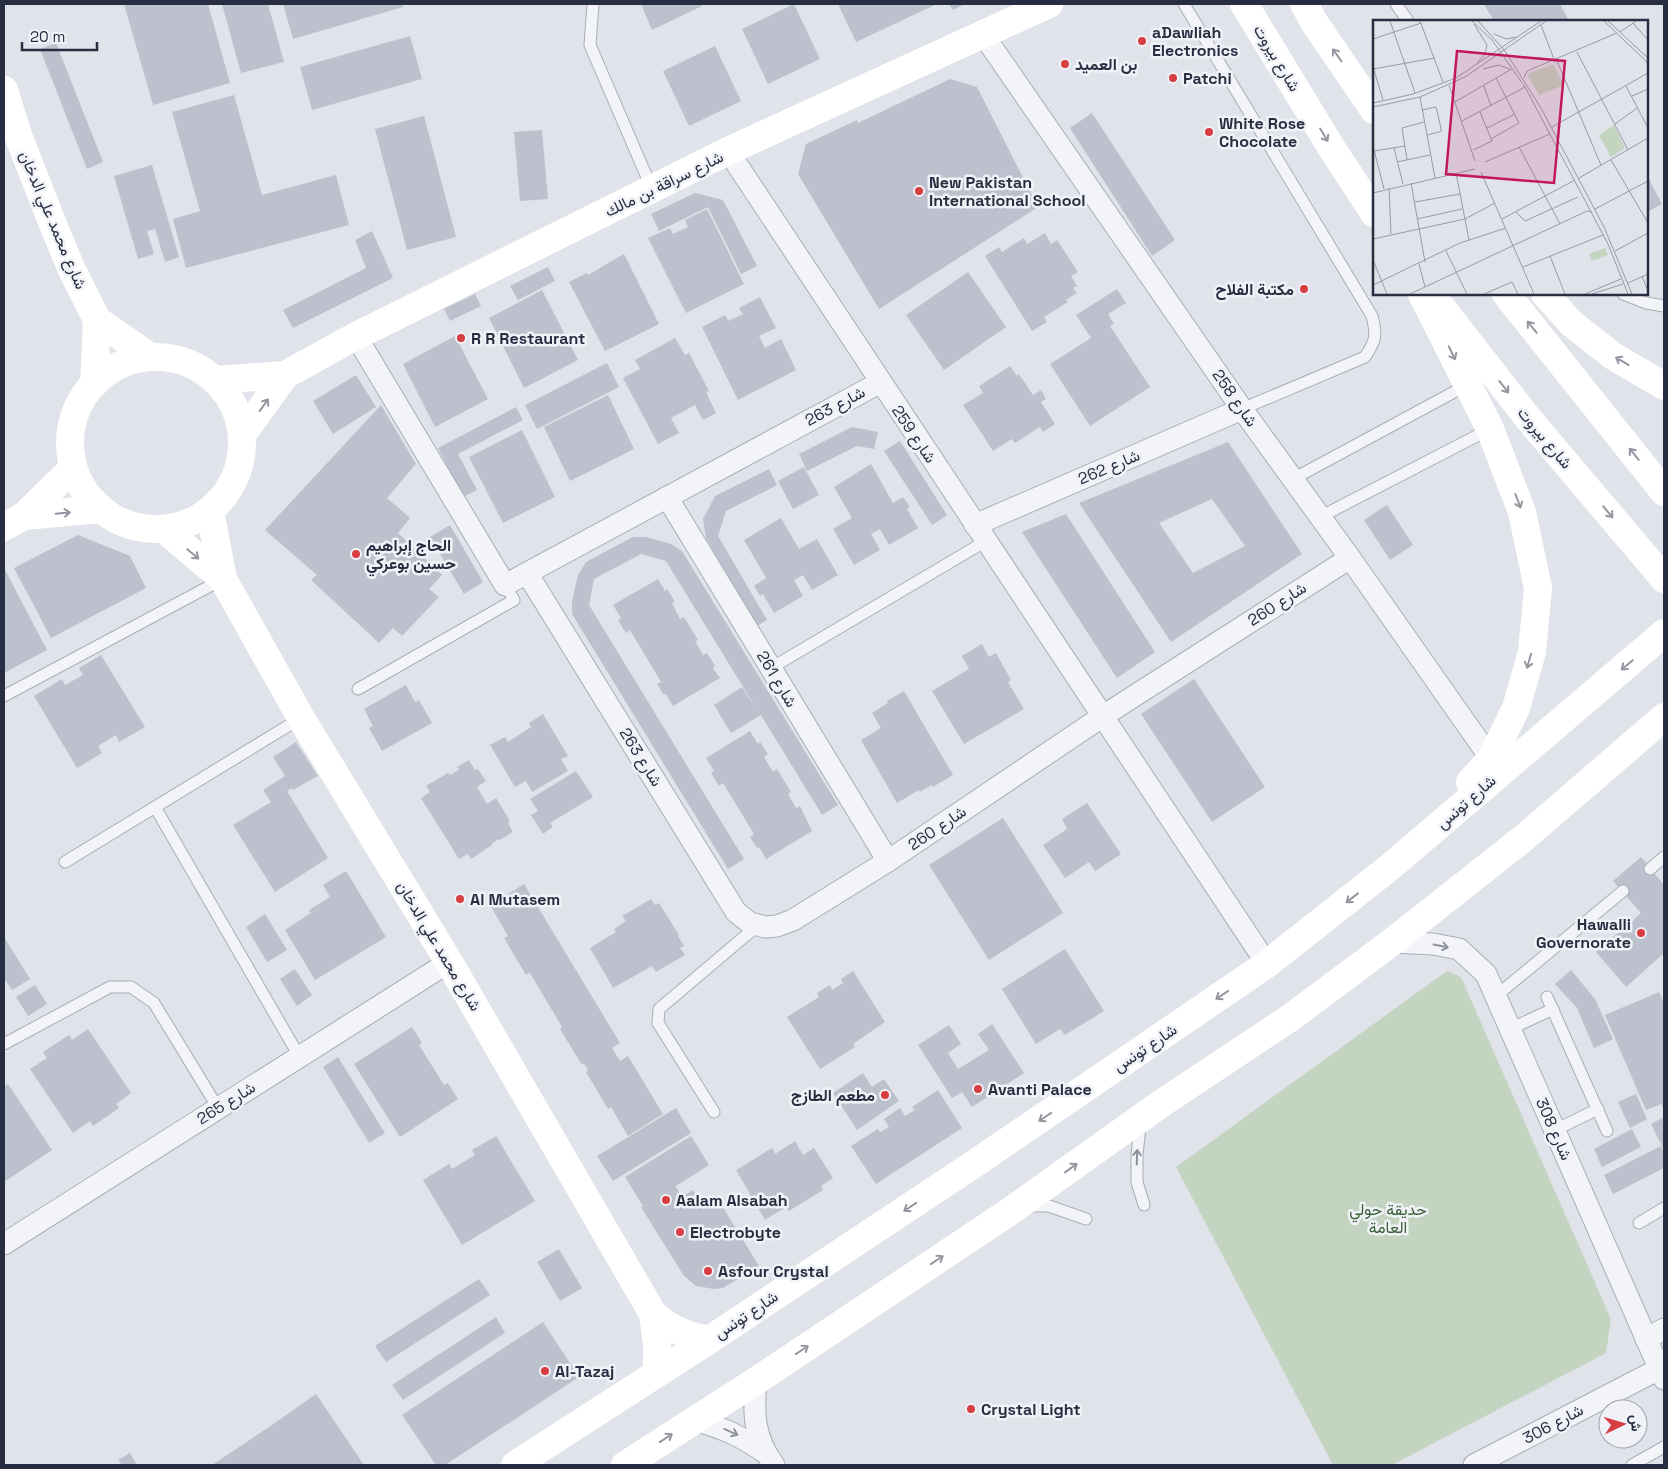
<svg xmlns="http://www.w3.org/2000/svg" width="1668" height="1469" font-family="'Space Grotesk',Vazirmatn,sans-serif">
<rect width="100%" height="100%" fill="#e0e3ea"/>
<!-- green -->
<polygon fill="#c3d4c1" points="1447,971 1461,977 1611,1319 1606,1353 1392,1465 1333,1465 1176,1167"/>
<!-- building -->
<g fill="#bdc1cd" fill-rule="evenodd">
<polygon points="124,4 208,4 230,83 153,105"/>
<polygon points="222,4 268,4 284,62 241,73"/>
<polygon points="283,4 402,4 403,7 293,39"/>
<polygon points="641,4 701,4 702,6 652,30"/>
<polygon points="794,4 820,59 768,84 742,29"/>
<polygon points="838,4 937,4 856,42"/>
<polygon points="949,4 965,4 953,10"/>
<polygon points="1484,4 1560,4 1569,21 1494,21"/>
<polygon points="410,36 422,79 312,110 300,67"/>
<polygon points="56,43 103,162 87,169 40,49"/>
<polygon points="715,46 741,101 689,126 663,71"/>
<polygon points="950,79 977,87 1038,207 879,309 798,174 806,144 857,120 858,123"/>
<polygon points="234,95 262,195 336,175 349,225 186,268 173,219 200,211 172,112"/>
<polygon points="1092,113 1175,240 1152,256 1070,128"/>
<polygon points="424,116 456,237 407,250 375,129"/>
<polygon points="542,130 548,199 520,201 514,132"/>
<polygon points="152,165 179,257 165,262 155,229 147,231 154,254 138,259 114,176"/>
<polygon points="1647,175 1662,204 1647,212"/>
<polygon points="695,193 723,200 757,266 741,274 708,207 659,231 651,214"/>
<polygon points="707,209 744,284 686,313 648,238 670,228 673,234 688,227 685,220"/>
<polygon points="372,231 393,278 293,328 283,310 366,268 355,240"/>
<polygon points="1045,233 1051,244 1057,240 1078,272 1071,276 1077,286 1073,288 1077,293 1066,300 1068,302 1044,317 1047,322 1032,331 985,256 999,247 1002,252 1024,238 1027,244"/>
<polygon points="624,254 659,324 605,351 569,282 587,273 588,275"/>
<polygon points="548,267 555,281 518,300 510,286"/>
<polygon points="968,272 1006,327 944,370 906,315"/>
<polygon points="1117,289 1126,303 1108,314 1114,324 1110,326 1150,387 1090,426 1050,364 1091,338 1076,315"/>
<polygon points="542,290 578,360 524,388 489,318"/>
<polygon points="475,294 481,306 450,321 444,309"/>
<polygon points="760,297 776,328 759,336 765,348 781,339 796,370 738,400 702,327 725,315 728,321 743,314 739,308"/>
<polygon points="455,336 488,399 435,427 403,364"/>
<polygon points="675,338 685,355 689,353 709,391 706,392 716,413 703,420 695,405 671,418 679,433 658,444 623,378 640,369 635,360"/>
<polygon points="607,363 619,387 537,429 525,405"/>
<polygon points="1010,366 1017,376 1019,374 1033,395 1041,390 1046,399 1041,402 1055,424 1043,432 1040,427 1015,443 1012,439 993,451 963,405 983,393 979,386"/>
<polygon points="356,375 376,407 333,434 313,401"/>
<polygon points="608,395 634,449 570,481 544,427"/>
<polygon points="381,405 416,464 387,498 410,518 398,533 442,575 429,589 439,597 402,636 393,628 379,643 311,580 317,575 265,530"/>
<polygon points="516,407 523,420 458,454 477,490 463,497 438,448"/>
<polygon points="852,427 878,432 874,449 857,446 807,471 799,454"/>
<polygon points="522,430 555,497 503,523 469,457"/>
<polygon points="900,441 947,515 932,525 884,451"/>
<path d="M1228,442L1302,554L1171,642L1079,503ZM1212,499L1245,546L1193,573L1159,523Z"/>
<polygon points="871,464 893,503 903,497 910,507 907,509 918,528 889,545 880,529 871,534 880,550 854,565 833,529 852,518 834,487"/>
<polygon points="804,467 819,495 793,509 778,481"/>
<polygon points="769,469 777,485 726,511 718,536 767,620 757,626 706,538 703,519 715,496"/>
<polygon points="1387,505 1413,545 1390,560 1364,520"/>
<polygon points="1066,514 1155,652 1117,678 1022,532"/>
<polygon points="781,518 799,549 817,539 838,575 812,590 803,575 794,580 803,596 774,613 763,594 760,596 754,586 766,578 744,540"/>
<polygon points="450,525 483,582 464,594 430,537"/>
<polygon points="78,535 130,556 146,588 51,638 14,568"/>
<polygon points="633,537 646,537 671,544 682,551 838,805 822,815 761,715 731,733 714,705 742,687 759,713 666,561 641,554 594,579 589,605 744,859 728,869 572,614 572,601 578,575 586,562"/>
<polygon points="4,568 47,650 4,673"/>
<polygon points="658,579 665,591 667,589 675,602 672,603 680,619 684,617 698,640 695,641 703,655 707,653 715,666 713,668 720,678 673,706 666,694 664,695 657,684 661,682 630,630 626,633 618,620 621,618 613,605"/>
<polygon points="982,644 989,657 996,653 1011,680 1008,682 1024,709 964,744 932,691 969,669 962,656"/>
<polygon points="101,655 145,727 119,742 116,735 98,746 102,753 77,768 34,696 62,679 65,685 83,675 79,668"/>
<polygon points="1194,679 1265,787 1212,822 1141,714"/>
<polygon points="406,685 415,702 419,700 432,723 382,751 369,728 373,726 364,709"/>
<polygon points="904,691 953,775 933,787 932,785 920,792 919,790 897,803 861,740 881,728 872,713 888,703 887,701"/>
<polygon points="543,714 568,756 561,759 568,771 532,792 526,781 515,787 490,745 505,737 508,742 531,727 529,723"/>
<polygon points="750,731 758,744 760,742 768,754 764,757 773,772 777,769 791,792 788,794 796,808 800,806 812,831 766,859 759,847 757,848 750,837 754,834 723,783 719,786 711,773 714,771 706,758"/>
<polygon points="296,742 318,776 293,790 292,788 287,791 328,858 275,892 233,825 271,802 263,790 285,776 273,757"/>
<polygon points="469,760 475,770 478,769 486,781 477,787 487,804 496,798 510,821 508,823 513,832 500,840 499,839 491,844 492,845 471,859 468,854 459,859 421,798 430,792 426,786 448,773 450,775 459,770 457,767"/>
<polygon points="576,771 593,797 550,823 553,827 543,834 531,815 538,811 530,799"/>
<polygon points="1087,803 1121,854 1095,871 1089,862 1065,878 1043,845 1067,829 1062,819"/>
<polygon points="1003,818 1063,913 989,960 929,865"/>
<polygon points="1641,857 1664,885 1664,953 1626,987 1596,952 1641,913 1613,881"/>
<polygon points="346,871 386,937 315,980 285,930 311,913 309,910 330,897 323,885"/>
<polygon points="524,884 620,1043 612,1048 620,1061 628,1056 663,1114 628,1136 611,1107 608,1109 586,1072 588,1070 584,1063 582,1065 560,1029 562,1027 530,973 526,975 504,938 508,936 490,905"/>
<polygon points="651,899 655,905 659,903 679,935 678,936 684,946 680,948 685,955 656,972 652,966 613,988 590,948 616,932 614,929 626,921 622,916"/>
<polygon points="265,914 287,950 267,962 246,927"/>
<polygon points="4,937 30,979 12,990 4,978"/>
<polygon points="1065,949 1104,1011 1065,1035 1060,1029 1036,1044 1002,989"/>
<polygon points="295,969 312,995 297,1006 280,979"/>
<polygon points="1571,970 1595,999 1613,1039 1594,1048 1577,1008 1555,984"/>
<polygon points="853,971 885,1022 853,1044 855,1047 820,1069 787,1017 819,997 817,993 830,985 832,990 843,983 841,979"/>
<polygon points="35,985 47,1004 28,1016 16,997"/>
<polygon points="1659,992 1664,1004 1664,1107 1663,1108 1661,1104 1646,1110 1605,1015"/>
<polygon points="992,1024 1024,1073 972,1107 962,1092 952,1098 918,1045 949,1025 961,1044 948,1053 958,1069 989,1050 978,1034"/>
<polygon points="412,1027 422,1043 419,1045 444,1085 448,1083 458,1099 400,1137 354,1064"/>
<polygon points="88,1029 131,1093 116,1104 119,1108 93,1126 90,1121 73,1133 30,1069 47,1058 43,1052 69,1035 72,1040"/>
<polygon points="338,1057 385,1133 369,1143 323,1067"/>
<polygon points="863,1073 872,1087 884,1079 899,1101 857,1130 833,1093"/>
<polygon points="8,1084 52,1150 4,1182 4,1087"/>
<polygon points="938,1090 962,1128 876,1184 851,1146 878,1129 880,1132 889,1127 884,1119 900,1108 905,1116 915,1110 912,1107"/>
<polygon points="1636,1094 1647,1119 1630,1128 1618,1102"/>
<polygon points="676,1108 691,1133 613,1181 597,1156"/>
<polygon points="1664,1117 1664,1150 1651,1124"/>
<polygon points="1632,1129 1641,1147 1602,1167 1594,1149"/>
<polygon points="496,1136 535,1201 462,1245 423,1180 449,1164 452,1169 475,1155 472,1150"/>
<polygon points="691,1136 709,1165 676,1186 676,1187 682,1197 693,1190 702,1204 716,1196 759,1266 723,1288 714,1289 696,1286 684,1276 641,1207 643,1206 625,1177"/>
<polygon points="795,1141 803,1155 814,1148 833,1178 821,1186 823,1190 789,1211 786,1207 765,1220 736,1170 772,1148 775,1154"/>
<polygon points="1661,1146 1664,1153 1664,1168 1613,1194 1604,1175"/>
<polygon points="559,1249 582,1288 560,1301 537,1262"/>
<polygon points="479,1279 490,1295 386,1362 375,1346"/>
<polygon points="496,1317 505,1333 403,1400 392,1385"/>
<polygon points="543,1322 579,1377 445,1465 436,1465 402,1415"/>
<polygon points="316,1394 364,1465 212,1465 272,1425"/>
<polygon points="130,1453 137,1465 122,1465 118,1460"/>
</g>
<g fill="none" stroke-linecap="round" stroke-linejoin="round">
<defs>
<g id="lane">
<polyline points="593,4 590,45 652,189"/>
<path d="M1184,4L1372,316C1377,336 1376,340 1365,357L1242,409"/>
<polyline points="1396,4 1408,21"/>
<polyline points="1623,294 1646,303 1664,306"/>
<polyline points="1293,479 1467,385"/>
<polyline points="1320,517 1490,429"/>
<polyline points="771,668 986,541"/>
<polyline points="358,689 514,600 505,585"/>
<polyline points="4,696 223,579"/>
<polyline points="155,807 299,1056"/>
<polyline points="65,862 301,718"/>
<polyline points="1650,869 1664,857"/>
<polyline points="1496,996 1623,891"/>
<polyline points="1547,997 1607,1131"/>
<polyline points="1510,1029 1553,1009"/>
<polyline points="4,1044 110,987 131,987 154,1003 218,1108"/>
<polyline points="714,1112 658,1023 659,1009 757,926"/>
<polyline points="1143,1124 1140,1127 1137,1155 1137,1182 1144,1205"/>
<polyline points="1555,1130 1598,1109"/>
<polyline points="1027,1206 1049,1206 1086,1219"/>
<polyline points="1639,1223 1664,1208"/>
<polyline points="1632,1465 1664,1447"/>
</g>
<g id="street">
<polyline points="982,33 1242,409 1350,558 1491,759"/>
<path d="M728,151C906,424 1088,693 1267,964"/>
<polyline points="356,336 505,585 879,383"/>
<polyline points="667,497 888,861"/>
<polyline points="975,525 1242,409"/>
<polyline points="527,573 736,912 750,923 765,927 777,926 793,920 888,861 1103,716 1350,558"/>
<polyline points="1392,942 1433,944 1459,949 1486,974 1664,1379"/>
<polyline points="4,1244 449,962"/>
<polyline points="1646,1339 1664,1329"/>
<path d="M756,1381C753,1414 754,1438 774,1465"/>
<path d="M694,1420C721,1427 741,1436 764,1452"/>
<polyline points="1474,1465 1659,1369"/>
</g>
</defs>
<!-- lane casing -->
<use href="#lane" stroke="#a9adb8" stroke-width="13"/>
<!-- street casing -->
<use href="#street" stroke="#a9adb8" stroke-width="23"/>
<!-- lane -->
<use href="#lane" stroke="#f3f4f8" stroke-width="11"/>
<!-- street -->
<use href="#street" stroke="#f3f4f8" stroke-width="21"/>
<!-- secondary -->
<g stroke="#fff" stroke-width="28">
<polyline points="1244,4 1331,147 1374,213"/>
<polyline points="1304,4 1314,22 1374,110"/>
<polyline points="4,90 18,135 50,217 71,268 97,320 149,356"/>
<polyline points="1422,294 1490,429 1522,512 1538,588 1532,652 1516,708 1491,759 1470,782"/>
<polyline points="1506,294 1664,492"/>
<polyline points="1545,294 1571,323 1613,356 1664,386"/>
<polyline points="1443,309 1527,417 1664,579"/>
<circle cx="156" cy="443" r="86"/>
<polyline points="215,380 285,375 356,336 728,151 1049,4"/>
<polyline points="94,384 97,320"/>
<polyline points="242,435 285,375"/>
<path d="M210,511L223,579L301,718L449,962L653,1314C670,1329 687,1336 709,1340"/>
<polyline points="24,516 101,509"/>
<polyline points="4,527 24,516 73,468"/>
<polyline points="164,529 223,579"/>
<polyline points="653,1314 657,1344 657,1373"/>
<polyline points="515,1465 709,1340 977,1162 1267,964 1390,867 1664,633"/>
<polyline points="625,1465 756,1381 1009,1212 1162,1103 1290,1018 1392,942 1525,837 1664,717"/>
</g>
</g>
<!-- one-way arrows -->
<defs><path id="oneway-shaft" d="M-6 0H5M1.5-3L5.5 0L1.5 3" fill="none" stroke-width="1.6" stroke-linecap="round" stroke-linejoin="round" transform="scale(1.25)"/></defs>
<g stroke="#9496a0">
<use href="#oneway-shaft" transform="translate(1337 55) rotate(-125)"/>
<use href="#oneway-shaft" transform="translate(1324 135) rotate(59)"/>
<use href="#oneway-shaft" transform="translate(1532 327) rotate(-129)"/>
<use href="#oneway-shaft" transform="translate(1452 353) rotate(64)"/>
<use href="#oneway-shaft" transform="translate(1622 361) rotate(-149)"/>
<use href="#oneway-shaft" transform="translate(1504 387) rotate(52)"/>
<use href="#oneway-shaft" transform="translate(264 405) rotate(-54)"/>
<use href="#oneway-shaft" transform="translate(1634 454) rotate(-129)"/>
<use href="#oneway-shaft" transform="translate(1518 501) rotate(69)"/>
<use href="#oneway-shaft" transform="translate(1608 512) rotate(50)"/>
<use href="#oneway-shaft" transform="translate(63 513) rotate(-5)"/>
<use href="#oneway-shaft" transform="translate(193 554) rotate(40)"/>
<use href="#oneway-shaft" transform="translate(1529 661) rotate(106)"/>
<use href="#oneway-shaft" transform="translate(1627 665) rotate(140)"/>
<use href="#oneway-shaft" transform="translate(1352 898) rotate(142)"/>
<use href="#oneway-shaft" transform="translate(1222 995) rotate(146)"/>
<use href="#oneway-shaft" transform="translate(1045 1117) rotate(146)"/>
<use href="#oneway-shaft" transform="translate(1071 1168) rotate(-36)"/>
<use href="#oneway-shaft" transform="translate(910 1207) rotate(146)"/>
<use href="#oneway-shaft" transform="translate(937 1260) rotate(-34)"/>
<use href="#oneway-shaft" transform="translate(802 1350) rotate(-34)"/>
<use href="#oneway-shaft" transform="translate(666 1438) rotate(-33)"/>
</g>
<g stroke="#8e919d">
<use href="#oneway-shaft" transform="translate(1441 946) rotate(11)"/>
<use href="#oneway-shaft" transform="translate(1137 1157) rotate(-88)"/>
<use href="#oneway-shaft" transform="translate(731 1432) rotate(24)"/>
</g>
<!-- markers -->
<g fill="#d63e42" stroke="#f0f2f7" stroke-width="2">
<circle cx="1142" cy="41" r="5"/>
<circle cx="1065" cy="64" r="5"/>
<circle cx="1173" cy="78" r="5"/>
<circle cx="1209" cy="132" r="5"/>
<circle cx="919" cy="191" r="5"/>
<circle cx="1304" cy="289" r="5"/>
<circle cx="461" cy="338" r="5"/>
<circle cx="356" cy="554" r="5"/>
<circle cx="460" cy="899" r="5"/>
<circle cx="1641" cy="933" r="5"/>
<circle cx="978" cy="1089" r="5"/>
<circle cx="885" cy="1095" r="5"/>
<circle cx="666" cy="1200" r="5"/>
<circle cx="680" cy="1232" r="5"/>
<circle cx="708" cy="1271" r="5"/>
<circle cx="545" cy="1371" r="5"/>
<circle cx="971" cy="1409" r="5"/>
</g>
<g text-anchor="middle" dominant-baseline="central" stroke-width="5" stroke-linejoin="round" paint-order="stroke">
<!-- poi labels -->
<g font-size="16" font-weight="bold" fill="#282e42" stroke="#f0f2f7" text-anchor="start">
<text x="1152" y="32">aDawliah<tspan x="1152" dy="18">Electronics</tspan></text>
<text x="1075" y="64">بن العميد</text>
<text x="1183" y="78">Patchi</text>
<text x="1219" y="123">White Rose<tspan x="1219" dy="18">Chocolate</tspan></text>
<text x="929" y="182">New Pakistan<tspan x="929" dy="18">International School</tspan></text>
<text x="1294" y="289" text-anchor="end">مكتبة الفلاح</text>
<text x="471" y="338">R R Restaurant</text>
<text x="366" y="545">الحاج إبراهيم<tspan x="366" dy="18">حسين بوعركي</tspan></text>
<text x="470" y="899">Al Mutasem</text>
<text x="1631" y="924" text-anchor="end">Hawalli<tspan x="1631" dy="18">Governorate</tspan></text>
<text x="988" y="1089">Avanti Palace</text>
<text x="875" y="1095" text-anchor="end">مطعم الطازج</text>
<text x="676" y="1200">Aalam Alsabah</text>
<text x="690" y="1232">Electrobyte</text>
<text x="718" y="1271">Asfour Crystal</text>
<text x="555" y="1371">Al-Tazaj</text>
<text x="981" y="1409">Crystal Light</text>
</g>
<!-- street labels -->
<g font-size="16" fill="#282e42" stroke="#f0f2f7">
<text transform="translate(1277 58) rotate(59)">شارع بيروت</text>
<text transform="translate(664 184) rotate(-26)">شارع سراقة بن مالك</text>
<text transform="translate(53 220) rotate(67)">شارع محمد علي الدخان</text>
<text transform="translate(1235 398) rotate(55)">شارع 258</text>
<text transform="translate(835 406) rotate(-28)">شارع 263</text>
<text transform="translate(914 434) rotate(56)">شارع 259</text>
<text transform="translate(1545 438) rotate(50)">شارع بيروت</text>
<text transform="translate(1109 467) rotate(-23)">شارع 262</text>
<text transform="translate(1277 604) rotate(-33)">شارع 260</text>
<text transform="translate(777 679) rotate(59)">شارع 261</text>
<text transform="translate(641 757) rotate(58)">شارع 263</text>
<text transform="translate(1466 802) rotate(-41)">شارع تونس</text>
<text transform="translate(937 828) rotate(-34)">شارع 260</text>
<text transform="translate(439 946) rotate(59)">شارع محمد علي الدخان</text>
<text transform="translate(1145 1048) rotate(-34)">شارع تونس</text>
<text transform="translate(226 1103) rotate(-32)">شارع 265</text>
<text transform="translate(1554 1129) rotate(66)">شارع 308</text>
<text transform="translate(746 1315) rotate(-34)">شارع تونس</text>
<text transform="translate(1553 1424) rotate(-28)">شارع 306</text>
</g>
<!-- park labels -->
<g font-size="16" fill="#375f34" stroke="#f0f2f7">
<text x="1388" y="1209">حديقة حولي<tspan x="1388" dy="18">العامة</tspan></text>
</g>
</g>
<!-- overview -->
<g transform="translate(1373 20)">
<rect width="275" height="275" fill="#e0e3ea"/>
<path d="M180,44L191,65L166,75L154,54ZM241,105L252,128L238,137L226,115ZM232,228L235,235L219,241L216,234Z" fill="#c3d4c1"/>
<path fill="none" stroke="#969ba7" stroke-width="1" d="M17,1L42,73M47,1L70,62M99,1L119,20L152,67L235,224L255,274M105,1L132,31L168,88L231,207L259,274M231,1L275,43M235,1L275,38M260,3L275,20M101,4L114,25L112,34L104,43M168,5L182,42M247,12L263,1M121,14L133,19L143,17M0,19L48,3M204,32L255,130M184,41L228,145M0,47L10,80M0,49L62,38M110,49L126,45L139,50M151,58L154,51L244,13M76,65L102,141M111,66L118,86M253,66L275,108M259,76L275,69M47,77L62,158M82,82L137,50M0,83L40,74L83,58L168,1M0,87L47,77L92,57L173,1M49,90L63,87L68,108V111L66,112L54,115M89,101L152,67M242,104L264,88M179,107L275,53M114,108L142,94M118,119L146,103L123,58M0,126L11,169M146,127L187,204M21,128L30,164M100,130L119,121L107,92M1,131L32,126M34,140L29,108L51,102M238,140L275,203M24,142L57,135M112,142L177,114M108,152L161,274M83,153L96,220M206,158L275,118M38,163L52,242M16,168L18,214M0,173L102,149M42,182L87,174M222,189L275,161M143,192L152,201L205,177M44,199L89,189M129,199L202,160M0,219L92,199L122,183M73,231L94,274M242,231L275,213M177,236L192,274M0,240L14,274M46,244L52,267M150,247L230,215M269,256L275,271M255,263L275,254M0,265L87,223L133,208M37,274L214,191L219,192M111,274L139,262L145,274M212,274L248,259M219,274L250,264"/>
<path fill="#c2185b" fill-opacity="0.15" stroke="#c2185b" stroke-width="2.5" d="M84,31L192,41L181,163L73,154Z"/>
<rect width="275" height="275" fill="none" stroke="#282e42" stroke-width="2.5"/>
</g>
<!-- border -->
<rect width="1668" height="1469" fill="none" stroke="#282e42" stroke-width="10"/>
<!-- north arrow -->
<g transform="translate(1623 1424) rotate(85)"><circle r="24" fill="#f0f2f7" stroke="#a0a4af"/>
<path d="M0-4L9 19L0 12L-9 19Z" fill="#d63e42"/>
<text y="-8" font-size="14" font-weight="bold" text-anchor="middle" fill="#282e42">ش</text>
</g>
<!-- scale -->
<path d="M22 42v8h75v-8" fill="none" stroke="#282e42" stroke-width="2.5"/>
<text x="30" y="42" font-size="15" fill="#282e42" stroke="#f0f2f7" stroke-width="4" paint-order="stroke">20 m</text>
</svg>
